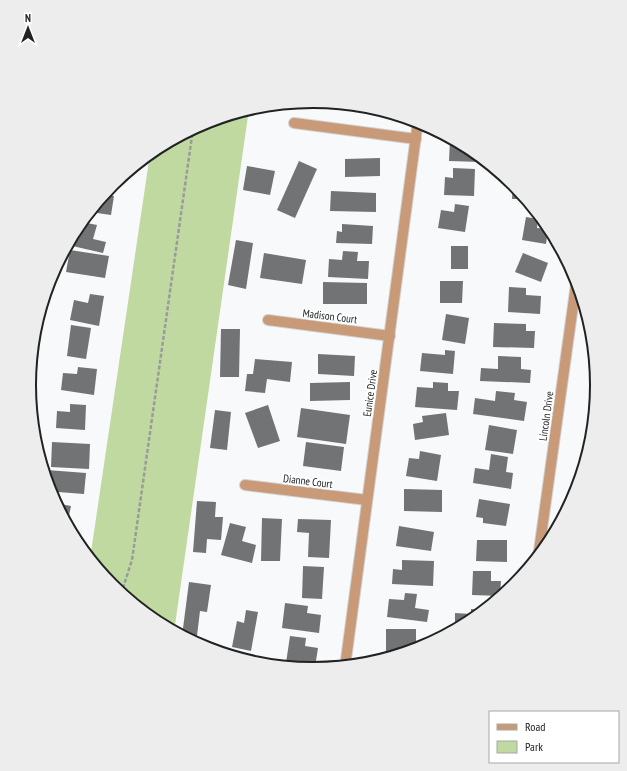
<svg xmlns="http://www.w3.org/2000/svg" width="627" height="771" font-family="'PT Sans Narrow',sans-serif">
<rect width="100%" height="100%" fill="#f8f9fa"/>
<!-- green -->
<polygon fill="#bfd9a0" points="249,109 174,632 155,622 112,587 90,559 150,154 156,149 205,123"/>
<!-- building -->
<g fill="#727374">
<polygon points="357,105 370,107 370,110 357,109"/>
<polygon points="450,139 453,139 472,149 481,157 481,162 449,161"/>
<polygon points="380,158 380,176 345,177 345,159"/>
<polygon points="299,161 317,169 295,218 277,210"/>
<polygon points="247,166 275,171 270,195 243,190"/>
<polygon points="453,168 475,169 474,196 444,195 445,177 453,178"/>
<polygon points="127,172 126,182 117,181"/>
<polygon points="513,183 515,184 527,199 512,199"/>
<polygon points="331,191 376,193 376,212 330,211"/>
<polygon points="104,194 114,196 111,215 90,212"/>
<polygon points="455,204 469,206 465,232 438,228 441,210 454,212"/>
<polygon points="526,217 538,219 537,228 548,229 546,244 522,240"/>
<polygon points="87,223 97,225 93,239 106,242 103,253 68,245 76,230 84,231"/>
<polygon points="342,224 373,226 372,244 336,243 337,231 342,232"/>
<polygon points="236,240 253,243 246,289 228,285"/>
<rect x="451" y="246" width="17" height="23"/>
<polygon points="70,250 109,256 105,278 66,272"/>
<polygon points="343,251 358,252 357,261 369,261 368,279 328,277 329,259 342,260"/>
<polygon points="264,253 306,260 302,284 260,278"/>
<polygon points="523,253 548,263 541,282 515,272"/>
<polygon points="440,281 463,281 462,303 440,303"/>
<polygon points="323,282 367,283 367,304 323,304"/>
<polygon points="509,287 526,288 526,295 541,296 540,314 508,312"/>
<polygon points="90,294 104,296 99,326 70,320 74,300 88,303"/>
<polygon points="446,314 469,318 465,344 442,340"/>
<polygon points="494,323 526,324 526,331 535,331 534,348 493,347"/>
<polygon points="71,325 91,328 86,359 67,356"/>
<polygon points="221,329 240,329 239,377 220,377"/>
<polygon points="445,350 455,351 453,374 420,371 422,353 445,355"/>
<polygon points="318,354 355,356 354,376 318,374"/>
<polygon points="498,356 521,357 521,369 531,370 530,383 480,381 481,368 498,369"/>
<polygon points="255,359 292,362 290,382 267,379 265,393 245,391 247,374 253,374"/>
<polygon points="78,367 97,369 94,395 61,390 63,373 77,374"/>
<polygon points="595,375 597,375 598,386 597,397 593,396"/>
<polygon points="350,382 350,400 310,401 310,383"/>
<polygon points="433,382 448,383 448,391 459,391 457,410 415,407 417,387 433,388"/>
<polygon points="496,391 515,393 514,400 527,402 524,421 473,414 475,398 495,401"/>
<polygon points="70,404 86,405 85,430 56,428 57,411 70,412"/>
<polygon points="268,405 280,441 258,448 245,413"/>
<polygon points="301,408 350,415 346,444 297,437"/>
<polygon points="215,410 231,412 227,450 210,448"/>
<polygon points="591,412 595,413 593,432 589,431"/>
<polygon points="446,413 449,435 415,440 413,424 423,422 422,416"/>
<polygon points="489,425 517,430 513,454 485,450"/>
<polygon points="52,442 90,444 89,469 51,467"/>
<polygon points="306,442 344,447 341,471 303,466"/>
<polygon points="587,448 590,448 585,466 584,466"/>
<polygon points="420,451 441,455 437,481 406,476 409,458 419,459"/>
<polygon points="491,454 508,457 506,472 513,473 511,489 473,483 475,468 489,470"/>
<polygon points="47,470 86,473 84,494 58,492 58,498 52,497 46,480"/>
<polygon points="404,489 442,490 442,512 404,511"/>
<polygon points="479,499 510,504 506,526 483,523 483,518 476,517"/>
<polygon points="197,501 216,502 215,517 223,517 221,540 207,539 206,553 193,552"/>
<polygon points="55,503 71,506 67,525"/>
<polygon points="262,518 282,519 280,561 261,561"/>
<polygon points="298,519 331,520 329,558 308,557 309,533 297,532"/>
<polygon points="230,523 246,527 242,541 256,545 252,563 221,555"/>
<polygon points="399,526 434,532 431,551 396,546"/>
<polygon points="477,540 507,540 507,562 476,561"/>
<polygon points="402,560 434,561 433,586 392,584 393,569 402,570"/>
<polygon points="303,566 324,567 322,599 302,598"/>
<polygon points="473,571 491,571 491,581 501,581 500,596 472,595"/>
<polygon points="189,582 211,585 207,612 200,611 196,644 182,636"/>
<polygon points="405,593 417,594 415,608 429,610 427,622 387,617 389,599 404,600"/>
<polygon points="285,603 308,606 307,613 321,615 319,633 282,628"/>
<polygon points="471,609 487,610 471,622 458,629 455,629 455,613 471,614"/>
<polygon points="246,610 258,612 251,651 232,647 237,621 244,623"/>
<polygon points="386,629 416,629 416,650 386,651"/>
<polygon points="290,636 306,638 305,646 318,648 315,667 286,663"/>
</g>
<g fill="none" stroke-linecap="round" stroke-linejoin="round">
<defs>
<g id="minor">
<polyline points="294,123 416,139"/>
<polyline points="268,320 390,336"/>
<polyline points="31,369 36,325"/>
<polyline points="245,485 367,500"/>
<polyline points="538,558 577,277"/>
<polyline points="345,667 418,121"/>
</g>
</defs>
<!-- minor casing -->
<use href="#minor" stroke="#d1d2d3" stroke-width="12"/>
<!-- path -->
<polyline stroke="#9a9b9b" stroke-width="2.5" stroke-dasharray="4 2" stroke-linecap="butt" points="121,594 132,560 193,129"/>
<!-- minor -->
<use href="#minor" stroke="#c89a78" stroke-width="10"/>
</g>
<g text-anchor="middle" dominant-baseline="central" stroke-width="4" stroke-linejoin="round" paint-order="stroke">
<!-- street labels -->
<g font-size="11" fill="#212222" stroke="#fff">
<text transform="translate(330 316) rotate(7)">Madison Court</text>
<text transform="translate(370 393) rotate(-82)">Eunice Drive</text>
<text transform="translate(546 416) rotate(-82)">Lincoln Drive</text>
<text transform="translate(308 481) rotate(7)">Dianne Court</text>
</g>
</g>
<!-- crop -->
<path d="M0 0H627V771H0ZM36 385a277 277 0 1 1 554 0a277 277 0 1 1-554 0Z" fill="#ededed" fill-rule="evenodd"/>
<path fill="none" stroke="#212222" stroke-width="2" d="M36 385a277 277 0 1 1 554 0a277 277 0 1 1-554 0Z"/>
<!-- legend -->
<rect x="489" y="711" width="130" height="52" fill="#ffffff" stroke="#a6a7a7"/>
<rect x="497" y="724" width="20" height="6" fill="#c89a78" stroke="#a6a7a7"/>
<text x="525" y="731" font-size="12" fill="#212222">Road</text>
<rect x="497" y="741" width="20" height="12" fill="#bfd9a0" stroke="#a6a7a7"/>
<text x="525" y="751" font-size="12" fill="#212222">Park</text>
<!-- north arrow -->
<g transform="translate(28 28)" stroke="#ffffff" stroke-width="3" paint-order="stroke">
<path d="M0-3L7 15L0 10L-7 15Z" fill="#212222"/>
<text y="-6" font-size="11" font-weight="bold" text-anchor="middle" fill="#212222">N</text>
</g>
</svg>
